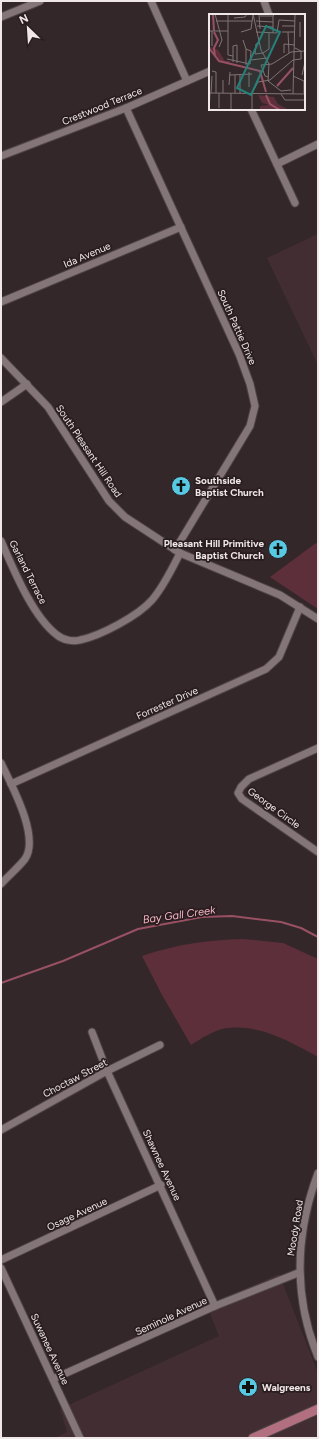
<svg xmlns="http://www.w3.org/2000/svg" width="319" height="1439" font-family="Figtree,sans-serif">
<rect width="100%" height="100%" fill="#342729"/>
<!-- built -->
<g fill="#422e32">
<polygon points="318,234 318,365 267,258"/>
<polygon points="279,1274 318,1373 318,1438 55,1438 67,1432 60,1409 219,1336 207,1306"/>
</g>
<!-- green -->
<g fill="#5d2f3b">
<polygon points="316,543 318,545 318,609 270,577"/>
<path d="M243,939L283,943L318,959V1057C291,1042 259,1024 227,1028C214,1030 202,1038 191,1045L162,995L142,956C178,944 206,940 243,939Z"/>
</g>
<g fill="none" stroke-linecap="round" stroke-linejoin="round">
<!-- stream -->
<polyline stroke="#975163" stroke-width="2" points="1,983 63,961 138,929 202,917 232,916 281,922 301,928 318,937"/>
<defs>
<g id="minor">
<polyline points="151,1 187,81"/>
<polyline points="264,1 269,15"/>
<polyline points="1,17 40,1"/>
<polyline points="126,108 239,354 250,384 255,406 250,426 175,550"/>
<polyline points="251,109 295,203"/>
<polyline points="1,156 126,108 210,71"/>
<polyline points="277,164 318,144"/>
<polyline points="1,302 181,227"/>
<polyline points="1,358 48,407 109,501 125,517 180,553 280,595 318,619"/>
<polyline points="1,402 27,384"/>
<path d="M1,541C13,568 32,616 57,635C63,640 73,642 80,640C100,636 138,616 152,600C164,586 172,569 180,553"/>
<polyline points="318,748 249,779 241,787 238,793 242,799 318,852"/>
<path d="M1,763C12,786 40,837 25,859C18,868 8,876 1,884"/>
<polyline points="11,784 266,669 279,657 300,607"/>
<polyline points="92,1032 107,1071 215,1306"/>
<polyline points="1,1130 107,1071 160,1045"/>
<path d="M318,1173C295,1235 293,1296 318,1357"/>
<polyline points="1,1260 161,1185"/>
<polyline points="1,1268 80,1438"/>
<polyline points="53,1379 215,1306 298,1273"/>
</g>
<polyline id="major" points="253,1438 318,1409"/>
</defs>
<!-- minor casing -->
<use href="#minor" stroke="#4e4445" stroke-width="9"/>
<!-- major casing -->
<use href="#major" stroke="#4e4445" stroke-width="11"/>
<!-- minor -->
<use href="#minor" stroke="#847578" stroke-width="7"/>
<!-- major -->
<use href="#major" stroke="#b16f80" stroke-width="9"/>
</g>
<!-- icons -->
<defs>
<symbol id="church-disc" viewBox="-11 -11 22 22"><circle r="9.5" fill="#57c9e2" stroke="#291d20"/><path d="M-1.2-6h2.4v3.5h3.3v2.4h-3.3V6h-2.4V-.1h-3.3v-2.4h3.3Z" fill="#111"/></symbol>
<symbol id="pharmacy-disc" viewBox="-11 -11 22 22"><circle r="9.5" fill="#57c9e2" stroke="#291d20"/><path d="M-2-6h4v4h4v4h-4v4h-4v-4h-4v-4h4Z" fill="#111"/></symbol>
</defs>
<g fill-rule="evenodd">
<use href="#church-disc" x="170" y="475" width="22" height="22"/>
<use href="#church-disc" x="267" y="538" width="22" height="22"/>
<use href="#pharmacy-disc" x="237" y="1376" width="22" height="22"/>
</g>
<g text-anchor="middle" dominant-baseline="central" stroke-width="3.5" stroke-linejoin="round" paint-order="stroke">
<!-- street labels -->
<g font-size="10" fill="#f0e7e8" stroke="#291d20">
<text transform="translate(102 106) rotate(-22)">Crestwood Terrace</text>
<text transform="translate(87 255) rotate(-23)">Ida Avenue</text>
<text transform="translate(237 327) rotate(66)">South Pattie Drive</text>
<text transform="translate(89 451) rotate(56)">South Pleasant Hill Road</text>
<text transform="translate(28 572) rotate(63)">Garland Terrace</text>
<text transform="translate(167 703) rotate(-24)">Forrester Drive</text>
<text transform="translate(274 808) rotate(36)">George Circle</text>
<text transform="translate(75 1078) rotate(-28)">Choctaw Street</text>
<text transform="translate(162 1165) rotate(65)">Shawnee Avenue</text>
<text transform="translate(77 1214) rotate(-25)">Osage Avenue</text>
<text transform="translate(295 1228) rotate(-81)">Moody Road</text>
<text transform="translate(171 1316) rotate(-25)">Seminole Avenue</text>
<text transform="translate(50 1349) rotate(65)">Suwanee Avenue</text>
</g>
<!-- poi labels -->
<g font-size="10" font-weight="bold" fill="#f0e7e8" stroke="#291d20" text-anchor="start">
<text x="195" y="480">Southside<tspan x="195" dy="12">Baptist Church</tspan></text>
<text x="264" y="543" text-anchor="end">Pleasant Hill Primitive<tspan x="264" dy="12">Baptist Church</tspan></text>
<text x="262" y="1387">Walgreens</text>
</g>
<!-- water labels -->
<g font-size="11" font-style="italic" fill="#f4b5c3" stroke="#291d20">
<text transform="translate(179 915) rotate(-8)">Bay Gall Creek</text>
</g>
</g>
<!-- overview -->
<g transform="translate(209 14)">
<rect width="96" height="96" fill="#342729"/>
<path d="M0,32L9,36L16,47H21L20,49L10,46ZM49,81L65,83L69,90L80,96L51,95V92L60,91L53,89Z" fill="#5d2f3b"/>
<path fill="none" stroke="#975163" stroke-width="2" d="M4,0L5,17M5,18L9,26L5,34L6,42M0,34L10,47L51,57L57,78M68,72L84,54M57,81L61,90L71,96"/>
<path fill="none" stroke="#7f7475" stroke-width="1" d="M6,0L13,26L10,33M19,0V41L24,42M44,0L52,36L60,50L59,67M50,0L51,15M51,2H64M25,4L36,3L38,0M7,7H43M47,7L64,8M48,12L64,13M73,12H86M0,17H19M32,18L42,15L44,1M47,18L68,19L70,6L86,7M73,18H86M79,18L80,39M64,19V2L66,0M91,23V8M34,26L37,35V51M50,29L47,30L46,40L54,39M3,32V17M54,39L60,35V19M75,39V30L86,31M18,45L41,50L42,37L37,35M42,46L58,44M24,48V32L28,31V49M3,57L7,58V79M21,61L43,60M31,61V79M93,61L96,48M84,62L95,67V79M59,63L56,62L52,51L63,50L82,38L96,37M59,67L72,77L82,76M20,71L21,58M40,73V58M0,79L96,80M2,79L3,62M14,79V66M26,79V61M43,79L49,68L61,66L84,46L92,45V37L86,34M72,80L76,86H96M84,80L86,0M10,94V79M0,96L1,79M22,96V79M43,96V79"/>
<path fill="#26817a" fill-opacity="0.15" stroke="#26817a" stroke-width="2" d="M57,12L71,18L42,81L28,74Z"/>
<rect width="96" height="96" fill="none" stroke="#f0e7e8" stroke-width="2"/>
</g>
<!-- border -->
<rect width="319" height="1439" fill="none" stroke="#f0e7e8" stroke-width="4"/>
<!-- north arrow -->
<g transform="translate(28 28) rotate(335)" stroke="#291d20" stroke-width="3" paint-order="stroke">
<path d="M0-3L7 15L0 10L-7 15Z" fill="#f0e7e8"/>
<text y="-6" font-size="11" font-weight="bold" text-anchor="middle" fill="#f0e7e8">N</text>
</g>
</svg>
